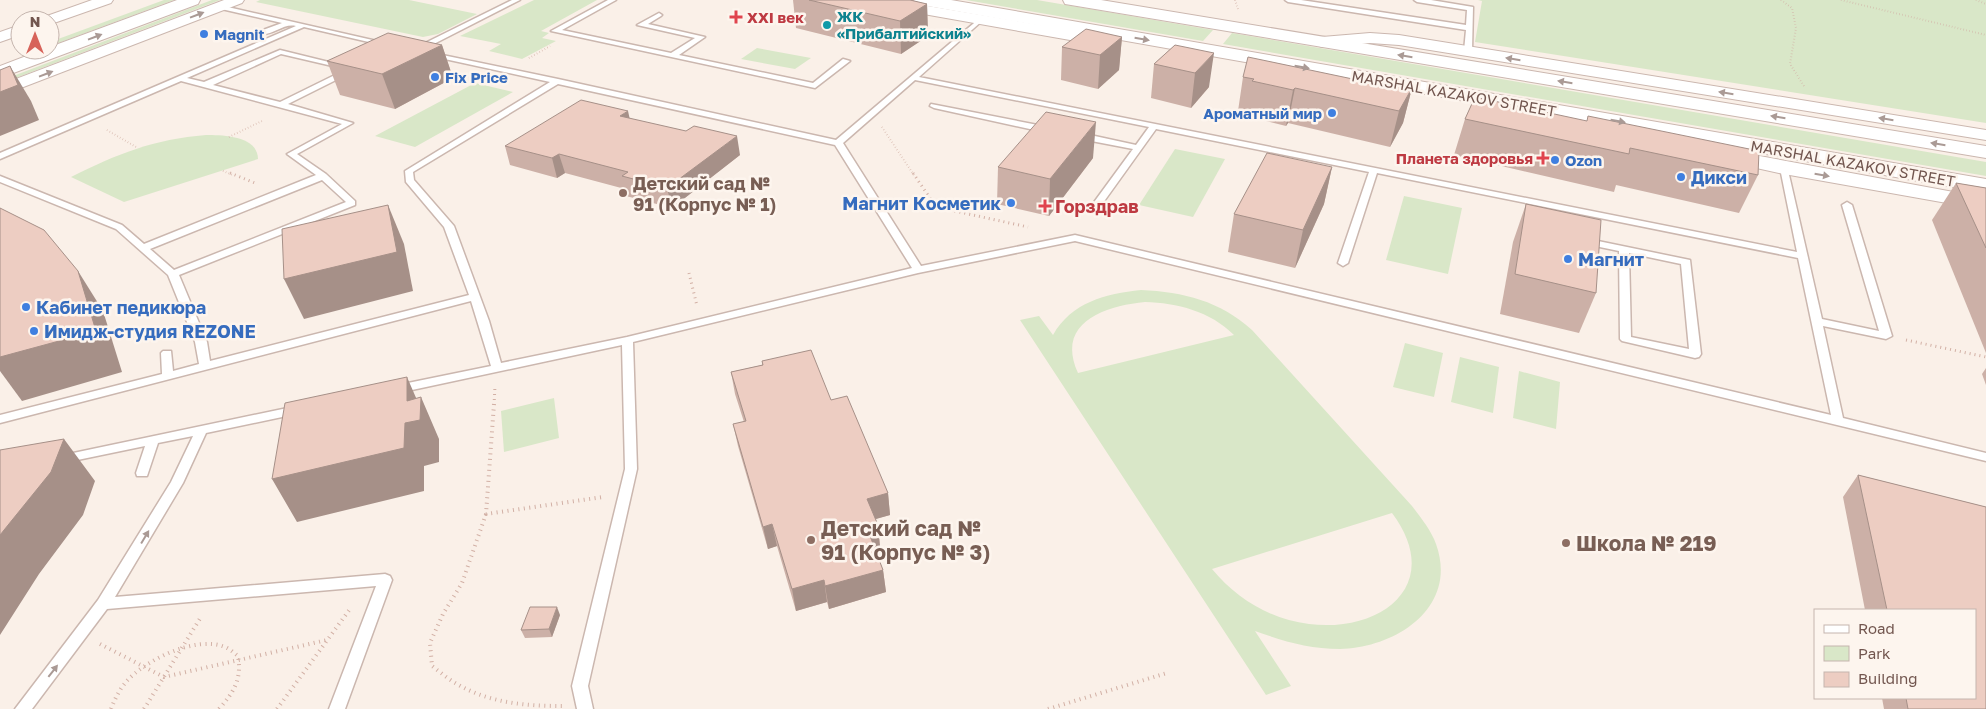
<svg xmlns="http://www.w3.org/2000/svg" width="1986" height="709" font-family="'Golos Text',sans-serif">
<rect width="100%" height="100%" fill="#faf0e8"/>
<!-- green -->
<g fill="#d9e7c8" fill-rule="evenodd">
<polygon points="164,0 174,0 50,46 50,42"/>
<polygon points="212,0 220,0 0,84 0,81"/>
<polygon points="260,0 409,0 477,14 438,34 423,37 256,2"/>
<polygon points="534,0 597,0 541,31 549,33 542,38 556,41 522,59 489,51 501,44 460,36"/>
<polygon points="966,0 1037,0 1213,30 1203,41"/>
<polygon points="1478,0 1986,0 1986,123 1475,42 1482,1"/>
<polygon points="1232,33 1986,162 1986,176 1223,44"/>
<polygon points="757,48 811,58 795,69 741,59"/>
<polygon points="475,83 513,92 415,147 375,136"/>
<path d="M206,135C223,135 258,136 258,159L124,202L71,177C117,154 154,139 206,135Z"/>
<polygon points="1175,149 1225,159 1193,217 1139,205"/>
<polygon points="1404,196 1462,208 1448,274 1386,260"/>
<path d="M1141,290C1184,292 1220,301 1252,330L1412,506C1421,518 1431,530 1436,544C1459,608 1395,648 1340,649C1309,649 1283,641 1255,631L1291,686L1266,695L1020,320L1039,316L1053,335C1072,302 1105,294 1141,290ZM1145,302C1177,303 1210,311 1234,335L1078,373C1055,323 1104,306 1145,302ZM1392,513C1445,584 1382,633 1309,624C1270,619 1237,599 1212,569Z"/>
<polygon points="1405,343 1443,353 1434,397 1393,387"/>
<polygon points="1460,357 1499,367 1493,413 1451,402"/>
<polygon points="1519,371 1560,382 1556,429 1513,418"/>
<polygon points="554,398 559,438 504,452 501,411"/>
</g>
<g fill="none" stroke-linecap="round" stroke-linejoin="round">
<defs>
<g id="service">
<polygon points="512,0 520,0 422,50 415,48"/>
<polygon points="608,0 616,0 562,30 671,53 695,38 637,25 659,13 662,15 661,16 648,24 705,37 679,55 813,83 843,59 850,61 815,88 551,31"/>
<polygon points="1285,0 1301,0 1466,25 1467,10 1417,2 1414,0 1431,0 1473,7 1472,51 1468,53 1464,51 1466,30 1288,2"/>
<path d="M219,5L390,44L386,46L304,27L187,78L204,82L280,50L345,66L341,68L281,54L213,85L280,102L345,70L352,72L288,104L353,123L297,154L326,174L355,201V205L179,275L207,342L210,361L469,295L444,227L406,182L405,171L550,82L431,56H428V52L558,79L836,140L980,18L984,20L982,21L919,77L1797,252L1780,168L1781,166H1787L1822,319L1879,331L1842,205L1847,202L1852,205L1892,336L1886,339L1823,326L1843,418L1986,453V461L1075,241L918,273L633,342L637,469L588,686L593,709H577L572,686L625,469L622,345L398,393L394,392L392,389L398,385L491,366L471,301L0,423V415L162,374L161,353L163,351H171L173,371L199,364L195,342L168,275L116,229L0,182V176L122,225L144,244L316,175L287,154L342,124L181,81L0,159V153L296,26C284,23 275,34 263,34V30L282,23L217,8V6ZM915,80L1149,127L1136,145L1081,133L1077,136L1081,139L1133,149L1092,205L1097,208L1100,207L1156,129L1369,172L1338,263L1343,266L1348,263L1377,173L1798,258L1831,415L1075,235L921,266L843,143ZM558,84L835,145L912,268L627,337L501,363L489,321L454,226L414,180L413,172ZM322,180L346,202L174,270L150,249Z"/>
<polygon points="931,104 1048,127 1052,130 1048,133 934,108 930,106"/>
<path d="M1593,233L1598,236V241L1690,260L1701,354L1699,357L1695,358L1622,341L1620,339L1619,251L1590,245L1588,236ZM1629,253L1681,264L1689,349L1631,337Z"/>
<polygon points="297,406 301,407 303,410 301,413 206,433 183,483 115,597 385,574 390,576 392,580 345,709 329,709 376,586 107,609 32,709 15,709 98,600 171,482 193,436 158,443 147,476 137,476 136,473 145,446 63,463 59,462 57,459 59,456"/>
</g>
<g id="minor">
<polygon points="92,0 113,0 111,3 54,23 50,24 50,20 42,20 44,17"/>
<polygon points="224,0 244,0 242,3 0,96 0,85"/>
<polygon points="860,0 892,0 1070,30 1107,28 1112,30 1115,33 1112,36 1107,38 1070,40 867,4 862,3"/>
<polygon points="20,25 20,35 0,42 0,32"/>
<polygon points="1370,33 1399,35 1986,130 1986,140 1399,45 1370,43 1322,47 1317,45 1314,42 1317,39 1322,37"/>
<polygon points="1727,150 1986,198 1986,210 1784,174 1720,160 1718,156 1720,152"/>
</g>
<g id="tertiary">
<polygon points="177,0 200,0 198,4 0,78 0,66 42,50 50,50 50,47"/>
<polygon points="914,0 951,0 1986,179 1986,193 922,5 916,4"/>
<polygon points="1063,0 1101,0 1986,146 1986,158 1071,5 1065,4"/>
</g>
</defs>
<!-- service casing -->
<use href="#service" stroke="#cbb7af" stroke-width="3"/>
<!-- minor casing -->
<use href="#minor" stroke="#cbb7af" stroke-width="2"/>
<!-- tertiary casing -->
<use href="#tertiary" stroke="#cbb7af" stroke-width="2"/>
<!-- path-far2 -->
<g stroke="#d2b0a5" stroke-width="2" stroke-dasharray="0.5 2.5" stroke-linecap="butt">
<polyline points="1235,0 1238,9"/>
<polyline points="1781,0 1792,8 1796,28 1790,64 1804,86"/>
<polyline points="1841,0 1986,35"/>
<polyline points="1976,0 1986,4"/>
<polyline points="529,58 550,46"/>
<polyline points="882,127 914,175"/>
<polyline points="107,130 136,147"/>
<polyline points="229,137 264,120"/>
<polyline points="223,171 233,175"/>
</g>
<!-- path-far1 -->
<g stroke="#d2b0a5" stroke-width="3" stroke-dasharray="1 4" stroke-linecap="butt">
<polyline points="230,173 255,183"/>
<polyline points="913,173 936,207 1028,227"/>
<polyline points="689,273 697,306"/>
<polyline points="1906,340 1986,357"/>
<polyline points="494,405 495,386"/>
</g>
<!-- path -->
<g stroke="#d2b0a5" stroke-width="4" stroke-dasharray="1 4.5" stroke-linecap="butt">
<polyline points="494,404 486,514 603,497"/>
<path d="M486,514L462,583L443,614L430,643L432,666C440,672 448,679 457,684C489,703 526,706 562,706"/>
<polyline points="100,644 164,677 327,640"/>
<path d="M111,709C115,699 119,690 126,682C145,660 196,635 225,647C230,649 234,653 238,656C242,679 234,692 219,709"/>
<polyline points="144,709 201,617"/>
<polyline points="277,709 350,609"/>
<polyline points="1048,709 1167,673"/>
</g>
<!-- service -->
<use href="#service" fill="#fff" fill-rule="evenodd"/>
<!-- minor -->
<use href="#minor" fill="#fff" fill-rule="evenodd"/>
<!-- tertiary -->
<use href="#tertiary" fill="#fff" fill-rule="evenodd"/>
</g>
<!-- wall -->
<g fill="#ccb0a7">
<polygon points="793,0 910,0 927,4 928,36 901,54 796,28"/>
<polygon points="1122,37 1119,70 1098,89 1061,80 1062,47"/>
<polygon points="442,45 453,78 395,109 340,95 327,61"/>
<polygon points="1175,45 1209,87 1191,108 1151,98 1154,64"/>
<polygon points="1243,77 1367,82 1412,88 1403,123 1390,147 1288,123 1286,126 1246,116 1247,113 1238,111"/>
<polygon points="1475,97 1758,175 1739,213 1616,185 1614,192 1454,155 1465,119"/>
<polygon points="629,118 740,155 672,208 626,196 625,189 565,173 557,178 510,165 505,146"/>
<polygon points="1093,158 1049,216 997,204 998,167"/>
<polygon points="1332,167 1324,204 1295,268 1228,252 1234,214"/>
<polygon points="1956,183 1986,188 1986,353 1932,220"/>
<polygon points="1526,204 1596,293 1579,333 1500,314 1513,242"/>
<polygon points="762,361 831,400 888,493 890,515 875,519 878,525 880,547 875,549 883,570 886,592 829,609 827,602 796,611 777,546 768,549 738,446 733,424 744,422 735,394 731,372 762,365"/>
<polygon points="1986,368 1986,385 1982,374"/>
<polygon points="1858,475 1986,507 1986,709 1884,709 1882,698 1975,698 1975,610 1865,610 1843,497"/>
<polygon points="560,615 552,637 525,638 521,630"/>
</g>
<!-- shaded-wall -->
<g fill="#a69088">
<polygon points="927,4 928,36 901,54 900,21"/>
<polygon points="1122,37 1119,70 1098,89 1100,55"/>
<polygon points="442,45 453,78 395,109 382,74"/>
<polygon points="1214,53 1209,87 1191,108 1195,73"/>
<polygon points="10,66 31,101 39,120 0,136 0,92"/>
<polygon points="1295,88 1288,123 1286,126 1293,90"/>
<polygon points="1412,88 1403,123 1390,147 1399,111"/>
<polygon points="628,111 632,129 620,116"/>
<polygon points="1096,122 1093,158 1049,216 1050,179"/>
<polygon points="737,136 740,155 672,208 667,188"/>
<polygon points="559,154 565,173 557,178 552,158"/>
<polygon points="1332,167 1324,204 1295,268 1303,230"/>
<polygon points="388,205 404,244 413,291 304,319 284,279"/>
<polygon points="78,271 103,311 122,372 22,401 0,371 0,357"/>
<polygon points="407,377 420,407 421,397 439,439 439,462 424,466 424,491 297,522 272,479"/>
<polygon points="64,439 95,481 83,515 39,574 0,635 0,535"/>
<polygon points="888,493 890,515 869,521 867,499"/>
<polygon points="772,524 777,546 768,549 763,527"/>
<polygon points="878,525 880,547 870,550 867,528"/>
<polygon points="883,570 886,592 829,609 825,586"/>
<polygon points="824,580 827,602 796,611 792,589"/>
<polygon points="557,607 560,615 552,637 549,629"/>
</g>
<!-- building -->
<g fill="#edcdc2" stroke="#a69088">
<polygon points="809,0 910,0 927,4 900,21"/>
<polygon points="1086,29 1122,37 1100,55 1062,47"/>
<polygon points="388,33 442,45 382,74 327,61"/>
<polygon points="1175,45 1214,53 1195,73 1154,64"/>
<polygon points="1248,57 1367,82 1370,79 1412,88 1399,111 1295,88 1293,90 1252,81 1254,79 1243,77"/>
<polygon points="10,66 18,85 0,92 0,70"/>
<polygon points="1475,97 1587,121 1588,116 1759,151 1758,175 1630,148 1629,154 1465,119"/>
<polygon points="581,100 628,111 620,116 686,131 694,126 737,136 667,188 622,176 628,172 559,154 552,158 505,146"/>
<polygon points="1046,112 1096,122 1050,179 998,167"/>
<polygon points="1267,153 1332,167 1303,230 1234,214"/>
<polygon points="1956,183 1986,188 1986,248"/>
<polygon points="1526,204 1601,220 1596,293 1515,274"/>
<polygon points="388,205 397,252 284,279 282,229"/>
<polygon points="0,208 44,230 78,271 96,331 0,357"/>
<polygon points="811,350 831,400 847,396 888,493 867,499 878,525 867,528 883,570 825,586 824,580 792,589 772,524 763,527 733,424 746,421 731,372 763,365 762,361"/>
<polygon points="407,377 407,401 421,397 420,420 405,423 404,448 272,479 285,403"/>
<polygon points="64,439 51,472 0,535 0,450"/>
<polygon points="1858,475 1986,507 1986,709 1908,709 1906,698 1975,698 1975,610 1887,610"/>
<polygon points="530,607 557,607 549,629 521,630"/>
</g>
<!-- one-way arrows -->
<defs><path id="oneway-solid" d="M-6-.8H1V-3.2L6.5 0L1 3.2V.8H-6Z" transform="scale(1.25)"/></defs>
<g fill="#aa9a95">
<use href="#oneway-solid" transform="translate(197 15) rotate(-21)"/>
<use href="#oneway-solid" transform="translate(95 37) rotate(-21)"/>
<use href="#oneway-solid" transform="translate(1142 39) rotate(10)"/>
<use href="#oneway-solid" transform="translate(1405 56) rotate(-171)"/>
<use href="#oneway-solid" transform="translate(1513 59) rotate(-171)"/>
<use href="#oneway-solid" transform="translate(1302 67) rotate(10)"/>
<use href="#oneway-solid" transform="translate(46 74) rotate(-21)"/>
<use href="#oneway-solid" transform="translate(1565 82) rotate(-171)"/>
<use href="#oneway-solid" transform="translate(1726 93) rotate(-171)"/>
<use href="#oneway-solid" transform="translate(1778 117) rotate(-171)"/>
<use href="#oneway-solid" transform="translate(1886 119) rotate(-171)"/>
<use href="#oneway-solid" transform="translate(1618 121) rotate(10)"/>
<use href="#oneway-solid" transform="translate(1938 144) rotate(-171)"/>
<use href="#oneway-solid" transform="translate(1822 175) rotate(10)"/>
<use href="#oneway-solid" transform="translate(145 537) rotate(-59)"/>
<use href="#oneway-solid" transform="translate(53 671) rotate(-52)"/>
</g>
<!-- markers -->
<g fill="#e0444e" stroke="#fdf5ee" stroke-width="2">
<path d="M733.5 9.5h5v5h5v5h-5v5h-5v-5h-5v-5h5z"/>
<path d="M1540.5 150.5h5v5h5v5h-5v5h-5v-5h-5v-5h5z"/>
<path d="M1042.5 198.5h5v5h5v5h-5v5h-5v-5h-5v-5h5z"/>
</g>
<circle fill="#0f9aa8" stroke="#fdf5ee" stroke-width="2" cx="827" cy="25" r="5"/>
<g fill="#3f7fe0" stroke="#fdf5ee" stroke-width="2">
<circle cx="204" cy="34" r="5"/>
<circle cx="435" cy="77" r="5"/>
<circle cx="1332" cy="113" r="5"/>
<circle cx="1555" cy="160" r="5"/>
<circle cx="1681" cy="177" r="5"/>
<circle cx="1011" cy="203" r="5"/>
<circle cx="1568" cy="259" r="5"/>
<circle cx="26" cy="307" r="5"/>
<circle cx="34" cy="331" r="5"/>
</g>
<g fill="#8d6e63" stroke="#fdf5ee" stroke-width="2">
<circle cx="623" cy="193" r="5"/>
<circle cx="811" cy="540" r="5"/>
<circle cx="1566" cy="543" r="5"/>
</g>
<g text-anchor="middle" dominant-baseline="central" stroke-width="5" stroke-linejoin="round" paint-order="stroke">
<!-- far-culture labels -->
<g font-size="15" font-weight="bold" fill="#0d838f" stroke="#fdf5ee" text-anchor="start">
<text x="837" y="16">ЖК<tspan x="837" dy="17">«Прибалтийский»</tspan></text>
</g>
<!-- far-health labels -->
<g font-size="15" font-weight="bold" fill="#be3a42" stroke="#fdf5ee" text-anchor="start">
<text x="747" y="17">XXI век</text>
<text x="1533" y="158" text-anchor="end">Планета здоровья</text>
</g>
<!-- far-shop labels -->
<g font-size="15" font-weight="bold" fill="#366cbe" stroke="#fdf5ee" text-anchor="start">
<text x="214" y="34">Magnit</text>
<text x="445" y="77">Fix Price</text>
<text x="1322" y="113" text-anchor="end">Ароматный мир</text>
<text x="1565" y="160">Ozon</text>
</g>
<!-- far-street labels -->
<g font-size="15" fill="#72564f" stroke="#fdf5ee">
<text transform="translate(1454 93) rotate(10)">MARSHAL KAZAKOV STREET</text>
<text transform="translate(1853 163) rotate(10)">MARSHAL KAZAKOV STREET</text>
</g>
<!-- shop labels -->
<g font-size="18" font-weight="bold" fill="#366cbe" stroke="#fdf5ee" text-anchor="start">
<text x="1691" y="177">Дикси</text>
<text x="1001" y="203" text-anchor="end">Магнит Косметик</text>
<text x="1578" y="259">Магнит</text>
<text x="36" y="307">Кабинет педикюра</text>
<text x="44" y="331">Имидж-студия REZONE</text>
</g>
<!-- education labels -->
<g font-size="18" font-weight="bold" fill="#785e54" stroke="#fdf5ee" text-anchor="start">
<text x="633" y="183">Детский сад №<tspan x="633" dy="21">91 (Корпус № 1)</tspan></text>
</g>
<!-- health labels -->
<g font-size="18" font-weight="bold" fill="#be3a42" stroke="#fdf5ee" text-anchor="start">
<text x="1055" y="206">Горздрав</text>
</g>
<!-- near-education labels -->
<g font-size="21" font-weight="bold" fill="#785e54" stroke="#fdf5ee" text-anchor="start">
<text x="821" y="528">Детский сад №<tspan x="821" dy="24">91 (Корпус № 3)</tspan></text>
<text x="1576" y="543">Школа № 219</text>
</g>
</g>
<!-- legend -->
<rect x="1814" y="609" width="162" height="90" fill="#fdf5ee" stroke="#c5b5ae"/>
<rect x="1824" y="625" width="25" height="8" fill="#ffffff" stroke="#c5b5ae"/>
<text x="1858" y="634" font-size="15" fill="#72564f">Road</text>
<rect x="1824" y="646" width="25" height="15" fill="#d9e7c8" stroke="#c5b5ae"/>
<text x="1858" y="659" font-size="15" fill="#72564f">Park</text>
<rect x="1824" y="672" width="25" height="15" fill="#edcdc2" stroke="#c5b5ae"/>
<text x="1858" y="684" font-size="15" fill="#72564f">Building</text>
<!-- north arrow -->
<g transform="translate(35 35)"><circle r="24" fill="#fdf5ee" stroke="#c5b5ae"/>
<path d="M0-4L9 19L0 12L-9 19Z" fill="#d7635a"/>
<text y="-8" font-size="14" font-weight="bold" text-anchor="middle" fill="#72564f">N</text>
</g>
</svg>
